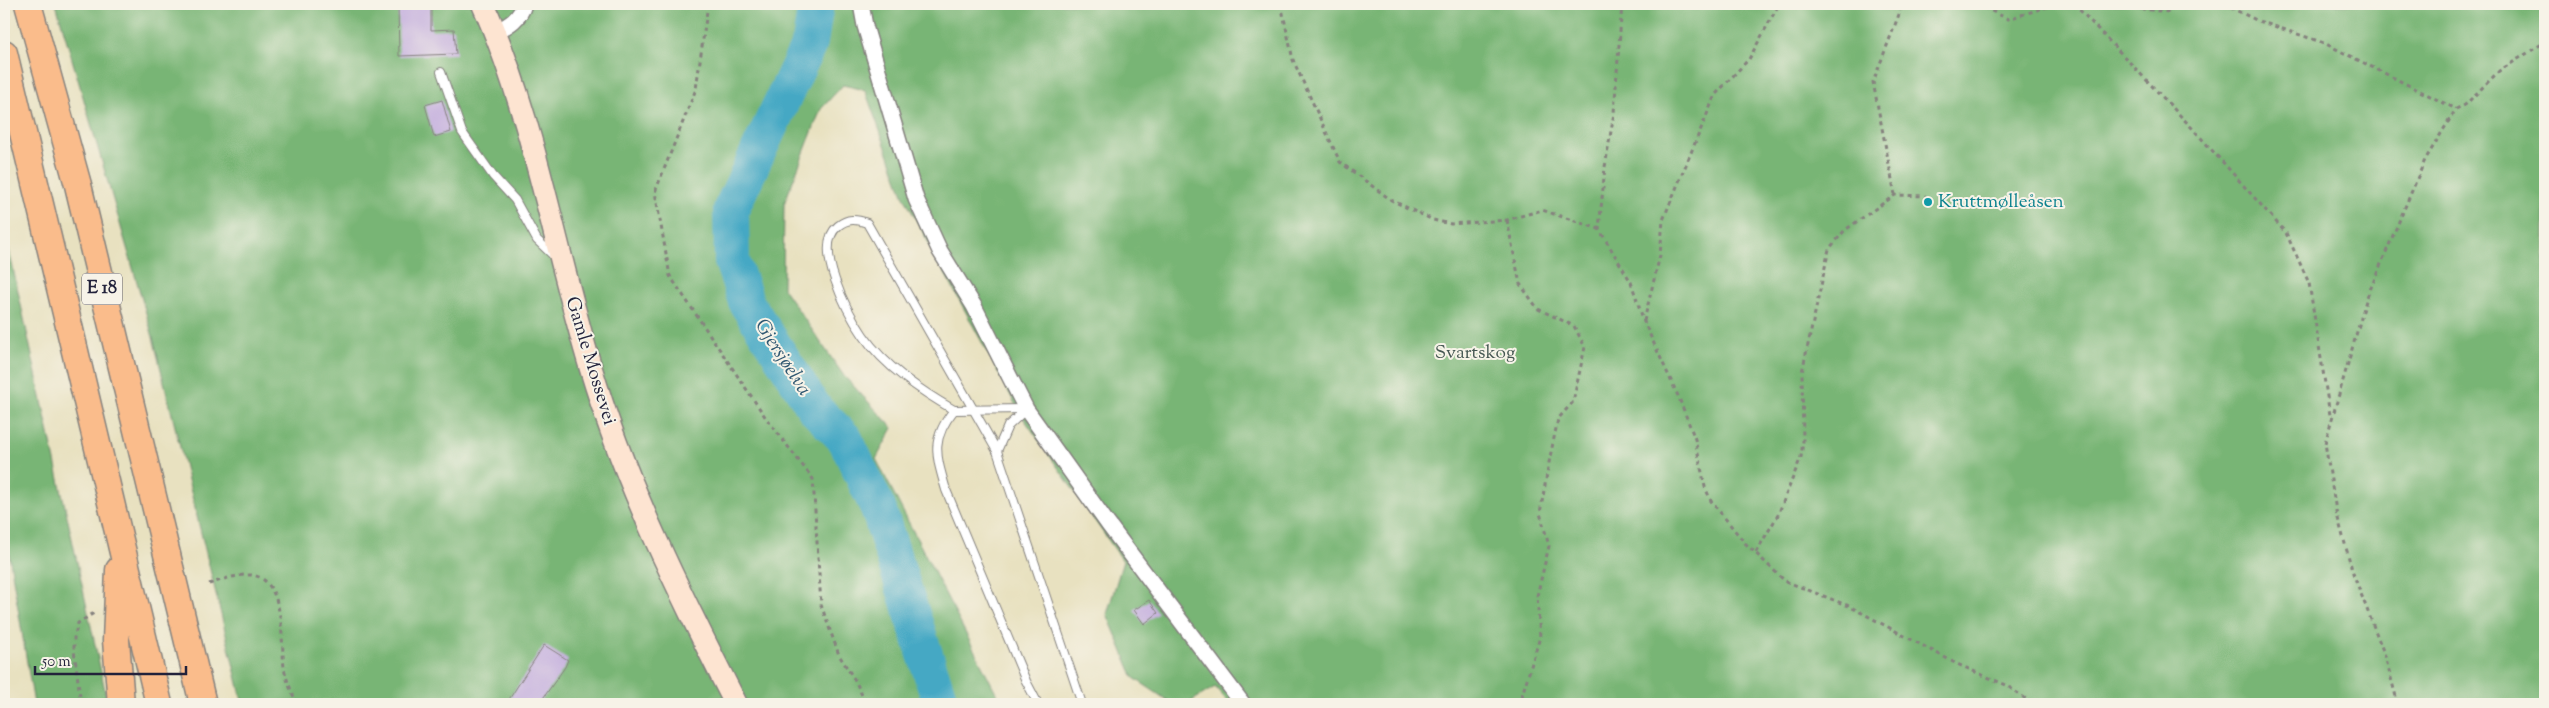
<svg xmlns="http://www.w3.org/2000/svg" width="2549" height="708" font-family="'Sorts Mill Goudy',serif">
<rect width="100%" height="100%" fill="#f7f3e8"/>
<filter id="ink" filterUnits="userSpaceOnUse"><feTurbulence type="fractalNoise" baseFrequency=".02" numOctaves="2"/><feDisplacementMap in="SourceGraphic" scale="10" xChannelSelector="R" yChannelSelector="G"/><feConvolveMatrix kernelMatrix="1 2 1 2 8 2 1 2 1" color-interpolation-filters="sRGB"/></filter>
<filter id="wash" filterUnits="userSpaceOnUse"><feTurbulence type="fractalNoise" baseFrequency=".0096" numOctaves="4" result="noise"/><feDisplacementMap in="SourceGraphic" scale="20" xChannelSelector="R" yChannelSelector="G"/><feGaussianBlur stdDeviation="1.12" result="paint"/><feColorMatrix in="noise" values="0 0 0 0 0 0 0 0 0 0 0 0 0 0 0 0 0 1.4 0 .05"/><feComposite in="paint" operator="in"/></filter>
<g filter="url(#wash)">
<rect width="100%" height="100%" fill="#e8e1c0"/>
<!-- forest -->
<g fill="#78b574" stroke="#4d6c58">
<polygon points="56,4 2545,4 2545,704 1230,704 1215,687 1187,704 1173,704 1134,678 1107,614 1123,561 1020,413 904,197 865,90 843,85 821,109 784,204 783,288 844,376 893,428 876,459 1002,704 243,704 153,337"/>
<polygon points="4,227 106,695 106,704 34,704 4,525"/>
</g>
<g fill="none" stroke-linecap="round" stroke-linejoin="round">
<!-- river -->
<polyline stroke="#44a8c4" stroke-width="36" points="816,4 810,42 731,209 732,261 747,304 815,409 845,439 878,508 941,704"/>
</g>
<g id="blocks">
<!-- building -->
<g fill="#c5b0de">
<polygon points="398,6 431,6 431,30 454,29 456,54 399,56"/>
<polygon points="442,100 451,132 434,137 425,105"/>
<polygon points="1149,600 1158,613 1144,624 1134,610"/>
<polygon points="544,645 568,660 565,667 539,704 506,704"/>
</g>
</g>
</g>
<g filter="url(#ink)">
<use href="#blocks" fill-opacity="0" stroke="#85827e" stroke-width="1"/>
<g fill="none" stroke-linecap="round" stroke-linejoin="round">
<defs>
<g id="service">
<polyline points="441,72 462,132 493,176 515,200 537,240 556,258"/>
<path d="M1026,409L954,410C930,440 936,455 946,490L1026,681L1038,704"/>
<polyline points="1026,409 1008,426 997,451 1082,704"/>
<path d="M954,410C921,391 885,367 863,335C848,313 812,247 838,226C848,218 856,219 867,223L997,451"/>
</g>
<g id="minor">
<polyline points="861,4 865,26 916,199 940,251 974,306 1026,409 1108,524 1243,704"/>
<path d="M496,32C509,25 520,19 524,4"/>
</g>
<path id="secondary" d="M483,4C535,121 554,247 591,369C626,486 681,596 736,704"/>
<g id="trunk">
<polyline points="28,4 78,185 203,704"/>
<polyline points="4,53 159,704"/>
<polyline points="119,570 116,640 121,704"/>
</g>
</defs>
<!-- service casing -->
<use href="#service" stroke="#85827e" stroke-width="10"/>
<!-- minor casing -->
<use href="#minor" stroke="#85827e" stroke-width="18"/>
<!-- secondary casing -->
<use href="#secondary" stroke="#85827e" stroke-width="25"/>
<!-- trunk casing -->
<use href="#trunk" stroke="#85827e" stroke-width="29"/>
<!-- path -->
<g stroke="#85827e" stroke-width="3" stroke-dasharray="4 4" stroke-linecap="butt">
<polyline points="708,4 696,89 655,192 670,276 766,418 813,479 821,605 839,655 856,682 866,704"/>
<polyline points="1281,4 1293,60 1340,162 1391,200 1433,220 1451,224 1507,220 1542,210 1599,229"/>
<polyline points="1622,4 1614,113 1605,167 1599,229 1631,282 1644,322 1679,398 1695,439 1705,487 1711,501 1745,543 1785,581 1849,606 1957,664 2006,685 2033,704"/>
<polyline points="1977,4 2008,19 2057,4"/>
<polyline points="2074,4 2193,129 2286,233 2309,283 2330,415"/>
<polyline points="2101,4 2168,12 2181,4"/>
<polyline points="2223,4 2256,20 2324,43 2456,109"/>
<polyline points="1895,195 1873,82 1903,4"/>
<polyline points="1507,220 1520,284 1538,309 1574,326 1585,347 1573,402 1558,419 1550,457 1540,513 1549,546 1537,596 1540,637 1522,695 1526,704"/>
<polyline points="1644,321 1660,255 1663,220 1715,95 1749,59 1779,4"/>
<polyline points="1756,552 1778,515 1801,457 1803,441 1802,372 1829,249 1845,230 1895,195 1926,196"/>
<path d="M209,584C222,580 237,574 251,575C286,578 281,644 284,667C286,680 292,692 297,704"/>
<polyline points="81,704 74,650 74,638 78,623 94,613"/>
<polyline points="2398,704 2385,656 2353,573 2336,511 2325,443 2367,297 2425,160 2456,109 2465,105 2499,71 2545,42"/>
</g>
<!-- service -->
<use href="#service" stroke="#fff" stroke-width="8"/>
<!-- minor -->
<use href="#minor" stroke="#fff" stroke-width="15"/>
<!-- secondary -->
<use href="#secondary" stroke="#fde4d1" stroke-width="22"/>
<!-- trunk -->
<use href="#trunk" stroke="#fabc8b" stroke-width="26"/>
</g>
</g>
<!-- markers -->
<circle fill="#0f9aa8" stroke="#f7f3e8" stroke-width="2" cx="1928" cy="202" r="5"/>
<g text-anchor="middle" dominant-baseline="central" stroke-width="4" stroke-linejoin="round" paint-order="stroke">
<!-- shield labels -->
<rect fill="#f7f3e8" stroke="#62616f" stroke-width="1" x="82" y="273.5" width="40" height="31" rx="4"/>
<g font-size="18" font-weight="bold" fill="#22223b">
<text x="102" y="289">E 18</text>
</g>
<!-- culture labels -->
<g font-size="19" fill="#0d838f" stroke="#f7f3e8" text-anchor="start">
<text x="1938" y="202">Kruttmølleåsen</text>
</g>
<!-- park labels -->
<g font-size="19" fill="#455752" stroke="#f7f3e8">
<text x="1475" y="353">Svartskog</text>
</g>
<!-- street labels -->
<g font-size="19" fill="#22223b" stroke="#f7f3e8">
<text transform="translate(590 361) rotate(73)">Gamle Mossevei</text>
</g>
<!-- water labels -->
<g font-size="20" font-style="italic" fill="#305872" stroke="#f7f3e8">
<text transform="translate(782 358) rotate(57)">Gjersjøelva</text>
</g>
</g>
<!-- margin -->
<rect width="2549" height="708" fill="none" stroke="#f7f3e8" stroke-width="20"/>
<!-- scale -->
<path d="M35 666v8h151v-8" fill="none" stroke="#22223b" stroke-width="2.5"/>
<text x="42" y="666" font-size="15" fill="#22223b" stroke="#f7f3e8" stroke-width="4" paint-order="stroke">50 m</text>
</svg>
